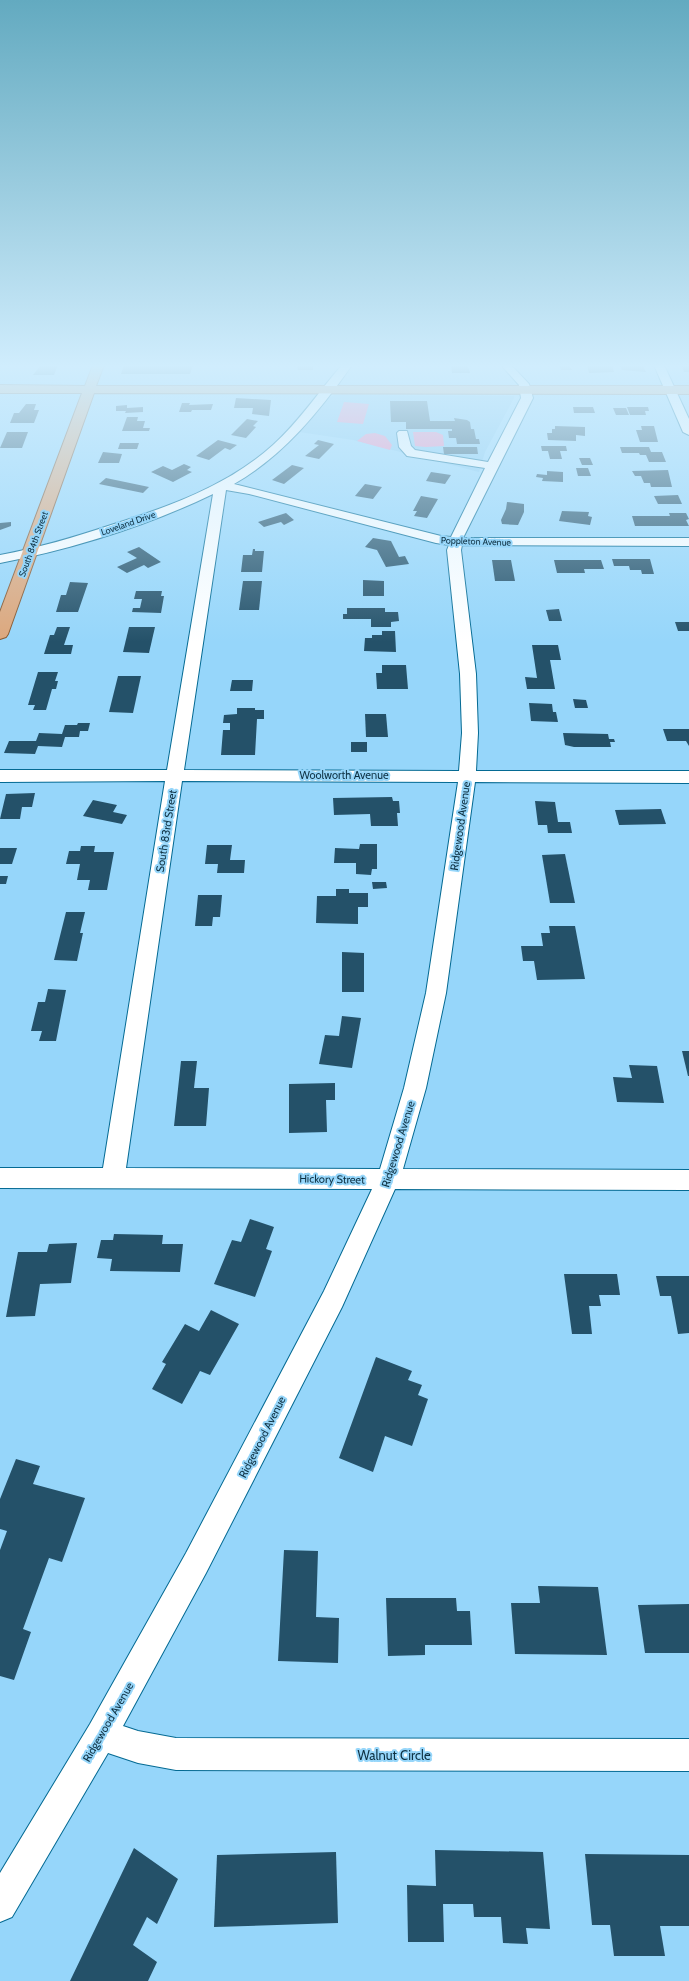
<svg xmlns="http://www.w3.org/2000/svg" width="689" height="1981" font-family="Cabin,sans-serif">
<rect width="100%" height="100%" fill="#96d6fa"/>
<!-- built -->
<polygon fill="#84c9f0" points="335,395 514,396 514,398 485,452 479,472 353,440 299,432 327,398"/>
<!-- green -->
<g fill="#fa89b9">
<polygon points="344,402 369,404 363,424 337,422"/>
<polygon points="413,432 436,432 443,435 444,446 426,447 415,446"/>
<polygon points="375,433 385,436 392,445 390,450 357,441 366,434"/>
</g>
<!-- building -->
<g fill="#245169">
<polygon points="41,365 58,365 54,375 33,375"/>
<polygon points="124,365 193,365 190,374 121,374"/>
<polygon points="297,365 313,365 313,370 298,370"/>
<polygon points="451,365 468,366 470,373 452,373"/>
<polygon points="552,365 569,365 572,370 561,370 559,366"/>
<polygon points="587,365 612,366 614,372 589,373"/>
<polygon points="620,365 643,366 646,372 622,370"/>
<polygon points="682,366 689,366 689,372 684,372"/>
<polygon points="236,398 271,400 269,416 252,414 253,408 234,408"/>
<polygon points="390,401 427,401 430,421 455,421 454,418 467,420 470,422 471,429 474,429 476,439 479,439 480,444 457,444 456,438 449,438 448,431 452,431 452,429 406,429 406,422 391,422"/>
<polygon points="182,403 190,403 189,405 213,404 211,410 192,410 191,412 179,412"/>
<polygon points="26,404 36,404 34,410 39,410 34,423 10,423 14,413 19,413"/>
<polygon points="127,405 127,408 143,407 143,412 125,413 126,411 116,411 116,406"/>
<polygon points="573,407 593,407 595,413 574,413"/>
<polygon points="627,407 648,407 649,411 645,411 646,415 630,415"/>
<polygon points="613,408 626,408 629,415 616,415"/>
<polygon points="127,417 138,417 137,421 145,421 143,428 150,428 149,431 122,431"/>
<polygon points="247,419 258,421 253,426 256,427 246,438 231,435"/>
<polygon points="555,426 585,427 585,436 576,435 576,441 548,440 547,433 552,433 552,429 555,429"/>
<polygon points="641,426 654,426 658,442 640,442 636,430 642,430"/>
<polygon points="7,432 28,432 22,448 0,448"/>
<polygon points="218,440 237,445 230,450 225,448 209,460 196,456"/>
<polygon points="318,440 334,444 319,459 305,456 319,445 314,444"/>
<polygon points="120,443 139,443 137,449 118,449"/>
<polygon points="541,446 566,446 567,451 560,451 562,459 550,459 548,451 542,451"/>
<polygon points="443,447 477,447 478,454 444,454"/>
<polygon points="620,447 649,447 651,452 662,452 666,462 649,462 646,455 640,455 639,453 622,453"/>
<polygon points="103,452 122,454 119,463 98,463"/>
<polygon points="579,458 590,458 593,465 582,465"/>
<polygon points="184,464 191,467 187,470 192,472 173,482 151,472 163,466 172,470"/>
<polygon points="292,465 304,468 284,484 272,480"/>
<polygon points="576,468 588,468 591,476 578,476"/>
<polygon points="668,470 672,487 651,487 650,483 644,483 641,476 635,476 632,471"/>
<polygon points="547,471 563,472 563,482 542,481 543,478 536,477 537,474 547,475"/>
<polygon points="431,472 451,475 445,484 426,481"/>
<polygon points="106,478 149,487 143,493 99,484"/>
<polygon points="365,484 382,487 373,499 355,496"/>
<polygon points="678,495 682,504 658,504 654,496"/>
<polygon points="421,496 438,499 427,518 414,516 417,511 413,511"/>
<polygon points="507,502 524,504 524,512 518,525 502,524 501,520 506,509"/>
<polygon points="562,511 589,512 588,516 592,517 590,525 559,521"/>
<polygon points="286,513 294,520 284,525 281,522 264,527 258,522"/>
<polygon points="669,513 686,513 689,519 686,520 689,526 635,526 632,516 670,516"/>
<polygon points="11,522 11,526 0,530 0,523"/>
<polygon points="373,538 391,541 399,557 405,556 409,564 386,567 377,550 365,547"/>
<polygon points="139,547 161,562 148,568 144,565 127,573 117,567 137,558 127,552"/>
<polygon points="253,549 255,549 255,551 264,551 262,572 241,572 243,555 252,555"/>
<polygon points="612,559 650,559 654,574 642,574 641,570 630,570 629,566 614,566"/>
<polygon points="492,560 511,560 515,581 495,581"/>
<polygon points="554,560 601,560 604,569 584,569 585,573 557,573"/>
<polygon points="363,580 384,581 384,596 363,596"/>
<polygon points="243,581 262,581 259,610 239,610"/>
<polygon points="70,582 88,583 78,612 56,612 61,595 66,595"/>
<polygon points="136,591 162,591 161,596 164,596 161,613 132,612 133,608 140,608 142,599 134,599"/>
<polygon points="347,608 385,608 385,612 398,612 399,621 391,622 391,627 371,627 371,619 343,619 343,614 347,614"/>
<polygon points="559,609 562,621 549,621 546,610"/>
<polygon points="675,622 689,622 689,631 678,631"/>
<polygon points="57,627 70,627 64,645 73,645 71,654 44,654 50,635 54,635"/>
<polygon points="129,627 155,627 149,653 123,652"/>
<polygon points="382,631 395,631 396,652 364,651 365,638 372,638 372,635 382,635"/>
<polygon points="532,645 558,645 561,660 550,660 555,689 527,689 525,677 537,678"/>
<polygon points="382,665 406,665 408,689 377,689 376,673 382,673"/>
<polygon points="38,672 58,672 55,681 58,681 56,689 52,689 46,710 33,710 35,705 28,705"/>
<polygon points="118,676 141,676 133,713 109,712"/>
<polygon points="232,680 253,680 252,691 230,691"/>
<polygon points="573,699 586,700 588,708 575,708"/>
<polygon points="529,703 552,704 553,712 556,712 558,722 531,721"/>
<polygon points="237,708 255,708 255,710 264,710 264,719 257,719 255,755 221,755 223,730 230,730 230,723 223,723 224,715 237,714"/>
<polygon points="365,714 386,714 388,737 366,737"/>
<polygon points="78,723 90,723 88,731 80,731 79,737 65,737 62,747 38,746 35,754 4,753 9,741 36,741 39,733 62,734 65,725 77,725"/>
<polygon points="663,729 689,729 689,746 686,741 667,741"/>
<polygon points="563,733 608,734 609,739 614,739 615,742 610,742 611,747 574,747 565,745"/>
<rect x="351" y="742" width="16" height="10"/>
<polygon points="35,793 32,807 22,807 20,819 0,819 6,794"/>
<polygon points="392,797 393,801 399,801 400,813 397,813 398,826 371,826 370,814 334,815 333,798"/>
<polygon points="93,800 117,805 113,812 127,815 122,824 83,816"/>
<polygon points="535,801 555,802 558,822 570,822 572,833 548,833 547,825 538,825"/>
<polygon points="661,809 666,824 619,825 615,810"/>
<polygon points="360,844 377,844 377,869 372,869 371,875 356,874 356,863 334,863 335,848 359,849"/>
<polygon points="207,845 232,845 230,860 245,860 244,873 217,873 218,864 205,864"/>
<polygon points="81,846 95,846 94,852 114,852 107,890 88,890 90,880 77,880 80,864 66,864 69,851 80,851"/>
<polygon points="0,848 17,848 12,864 0,864"/>
<polygon points="565,854 575,903 550,903 542,855"/>
<polygon points="0,876 8,876 6,884 0,884"/>
<polygon points="372,882 386,882 387,888 373,889"/>
<polygon points="336,889 349,889 349,893 368,893 368,907 358,907 358,924 316,923 317,896 336,896"/>
<polygon points="198,895 222,895 220,917 213,917 212,926 195,926"/>
<polygon points="66,912 85,912 80,933 83,933 77,961 54,960"/>
<polygon points="549,926 575,926 585,979 537,980 534,961 523,961 521,946 543,946 541,933 550,933"/>
<polygon points="342,952 364,953 364,992 342,992"/>
<polygon points="48,989 66,990 56,1041 39,1041 42,1031 31,1031 38,1002 45,1002"/>
<polygon points="342,1016 361,1018 352,1068 319,1064 325,1035 339,1036"/>
<polygon points="682,1051 689,1051 689,1076 688,1076"/>
<polygon points="181,1061 197,1061 194,1088 209,1088 206,1126 174,1126"/>
<polygon points="629,1065 657,1066 664,1103 617,1102 613,1077 632,1078"/>
<polygon points="335,1083 335,1100 326,1100 327,1132 289,1133 289,1084"/>
<polygon points="250,1219 274,1227 266,1249 272,1251 255,1297 214,1284 232,1240 241,1242"/>
<polygon points="114,1234 163,1235 162,1244 183,1244 180,1272 110,1271 112,1259 97,1258 101,1240 113,1240"/>
<polygon points="77,1243 71,1283 40,1284 35,1316 6,1317 18,1252 47,1252 49,1244"/>
<polygon points="564,1274 617,1274 620,1295 599,1295 601,1306 589,1306 592,1334 572,1334"/>
<polygon points="656,1276 689,1276 689,1333 678,1334 671,1296 660,1296"/>
<polygon points="211,1310 239,1324 210,1375 200,1371 182,1404 152,1389 166,1364 162,1362 185,1324 199,1331"/>
<polygon points="376,1357 412,1371 408,1380 422,1385 418,1395 428,1399 412,1446 385,1436 373,1472 339,1458"/>
<polygon points="16,1459 40,1466 33,1484 85,1498 62,1562 49,1558 23,1629 31,1632 14,1680 0,1676 0,1550 7,1531 0,1529 0,1499"/>
<polygon points="284,1550 318,1551 316,1617 339,1618 338,1663 278,1661"/>
<polygon points="538,1586 598,1587 607,1655 515,1654 511,1603 540,1603"/>
<polygon points="386,1598 456,1598 457,1611 470,1611 472,1645 425,1645 425,1655 388,1656"/>
<polygon points="689,1604 689,1653 645,1653 638,1605"/>
<polygon points="134,1848 178,1879 157,1924 147,1917 133,1945 157,1962 148,1981 70,1981"/>
<polygon points="435,1850 543,1852 550,1929 526,1928 528,1944 503,1943 501,1917 474,1917 473,1904 443,1904 444,1942 408,1942 407,1885 436,1886"/>
<polygon points="336,1852 338,1923 214,1927 217,1855"/>
<polygon points="585,1854 689,1855 689,1926 660,1926 665,1956 614,1956 610,1925 592,1925"/>
</g>
<g fill="none" stroke-linecap="round" stroke-linejoin="round">
<defs>
<g id="minor">
<path d="M342,365H352C320,411 283,456 234,484L441,536L451,537L485,468L407,456L399,447L397,433L399,431H407L411,446L415,450L488,462L521,398L519,385L501,365H511L529,384L533,398L463,538H689V546L462,545L461,550L476,674L478,733L476,771H689V783L475,782L446,993L426,1088L403,1169L689,1170V1190L395,1189L342,1307L206,1573L123,1726L138,1731L176,1738L689,1739V1771L176,1770L138,1763L108,1753L12,1917L0,1922V1873L90,1724L186,1553L324,1291L372,1189L0,1188V1168H103L165,781L0,782V770H167L213,494C147,526 72,549 0,563V555C38,548 75,537 111,525C168,507 228,486 273,445C299,422 319,391 342,365ZM226,490L249,494L436,543L449,545L447,550L460,674L462,733L459,771L184,770ZM182,781L458,782L426,993L404,1088L380,1169L126,1168Z"/>
<polygon points="654,365 664,365 689,419 689,435 683,432"/>
</g>
<polygon id="major" points="93,365 104,365 96,386 689,386 689,394 94,393 8,634 6,637 0,639 0,612 82,393 0,393 0,385 85,386"/>
</defs>
<!-- minor casing -->
<use href="#minor" stroke="#046a93" stroke-width="2"/>
<!-- major casing -->
<use href="#major" stroke="#86572f" stroke-width="2"/>
<!-- minor -->
<use href="#minor" fill="#fff" fill-rule="evenodd"/>
<!-- major -->
<use href="#major" fill="#dda77c" fill-rule="evenodd"/>
</g>
<!-- sky -->
<linearGradient id="sky" x2="0" y2="1"><stop stop-color="#63aac0"/><stop offset="0.57" stop-color="#d0edfd"/><stop offset="1" stop-color="#d0edfd" stop-opacity="0"/></linearGradient>
<rect width="689" height="642" fill="url(#sky)"/>
<g text-anchor="middle" dominant-baseline="central" stroke-width="4" stroke-linejoin="round" paint-order="stroke">
<!-- far-street labels -->
<g font-size="9" fill="#0e3143" stroke="#96d6fa">
<text transform="translate(128 523) rotate(-19)">Loveland Drive</text>
<text transform="translate(476 541) rotate(2)">Poppleton Avenue</text>
<text transform="translate(33 544) rotate(-70)">South 84th Street</text>
</g>
<!-- street labels -->
<g font-size="11" fill="#0e3143" stroke="#96d6fa">
<text x="344" y="775">Woolworth Avenue</text>
<text transform="translate(460 826) rotate(-82)">Ridgewood Avenue</text>
<text transform="translate(166 831) rotate(-81)">South 83rd Street</text>
<text transform="translate(398 1144) rotate(-73)">Ridgewood Avenue</text>
<text transform="translate(332 1179) rotate(1)">Hickory Street</text>
<text transform="translate(262 1437) rotate(-63)">Ridgewood Avenue</text>
<text transform="translate(108 1722) rotate(-60)">Ridgewood Avenue</text>
</g>
<!-- near-street labels -->
<g font-size="13" fill="#0e3143" stroke="#96d6fa">
<text x="394" y="1755">Walnut Circle</text>
</g>
</g>
</svg>
